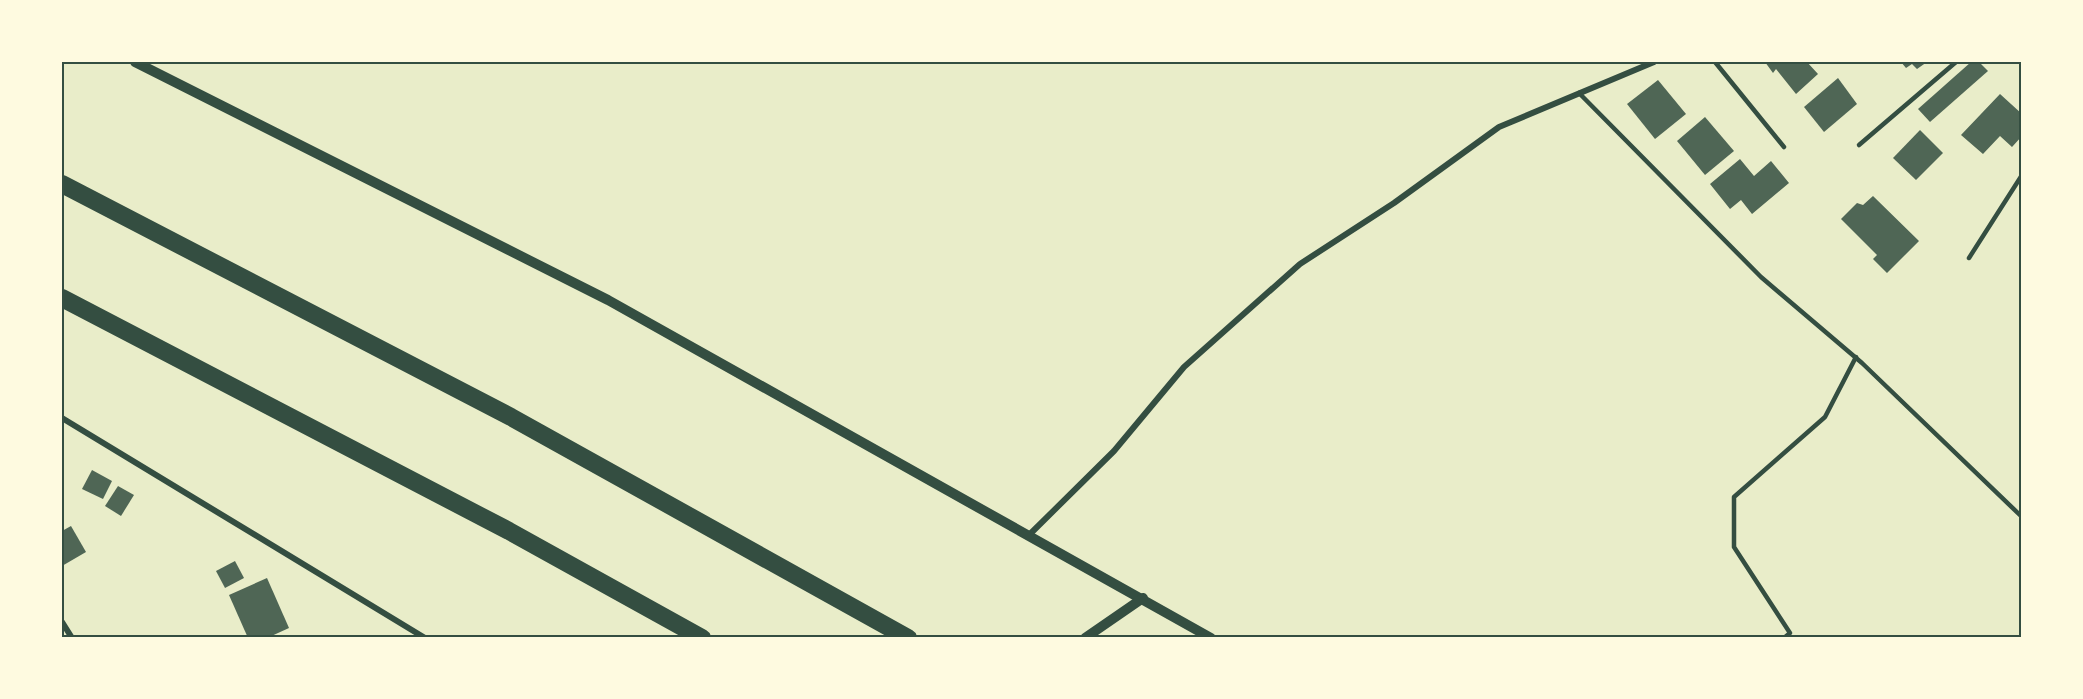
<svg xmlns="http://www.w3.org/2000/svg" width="2083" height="699" font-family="Georgia,serif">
<rect width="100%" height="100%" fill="#e9edc9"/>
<!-- building -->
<g fill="#4f6655">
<polygon points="1765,62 1807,62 1818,74 1796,94 1776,69 1773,73"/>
<polygon points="1901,62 1927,62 1917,69 1912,64 1906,68"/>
<polygon points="1971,62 1979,62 1988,71 1930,122 1918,109"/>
<polygon points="1838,78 1857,104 1824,132 1804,107"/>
<polygon points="1658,80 1686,114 1655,139 1627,104"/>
<polygon points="2000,94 2022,114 2022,136 2012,147 2000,136 1983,154 1961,135"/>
<polygon points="1705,117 1734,151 1705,175 1677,141"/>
<polygon points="1920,130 1943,153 1916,180 1893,158"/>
<polygon points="1740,159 1754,176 1771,161 1789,183 1752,214 1741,200 1730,209 1710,184"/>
<polygon points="1873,196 1919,241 1887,273 1873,259 1877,255 1841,219 1857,203 1863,205"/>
<polygon points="92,470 112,481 103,499 82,489"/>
<polygon points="118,486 134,495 121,516 105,506"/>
<polygon points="71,526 86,552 62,566 62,531"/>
<polygon points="235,561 244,578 225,588 216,571"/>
<polygon points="267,578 289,628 267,638 248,638 229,595"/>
</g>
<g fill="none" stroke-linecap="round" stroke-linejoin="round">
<!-- service -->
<g stroke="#344e41" stroke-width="4.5">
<polyline points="1715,62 1784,147"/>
<polyline points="1579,93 1761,277 1862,363 2022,517"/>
<polyline points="1859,145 1956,62"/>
<polyline points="1969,258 2022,175"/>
<polyline points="1784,638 1790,633 1734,547 1734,497 1825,417 1856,357"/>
</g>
<!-- minor -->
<g stroke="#344e41" stroke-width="6">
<polyline points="62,418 425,638"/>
<polyline points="1028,536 1114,451 1184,367 1300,264 1394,203 1499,127 1654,62"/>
<polyline points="62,622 72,638"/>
</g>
<!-- tertiary -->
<g stroke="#344e41" stroke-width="10">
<polyline points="135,62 608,300 1211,638"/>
<polyline points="1085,638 1143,598"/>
</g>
<!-- motorway -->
<g stroke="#344e41" stroke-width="18">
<polyline points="62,184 511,417 908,638"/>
<polyline points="62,298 509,531 702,638"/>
</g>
</g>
<!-- border -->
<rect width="2083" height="699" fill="none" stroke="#fefae0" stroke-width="126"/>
<rect x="63" y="63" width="1957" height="573" fill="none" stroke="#344e41" stroke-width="2"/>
</svg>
